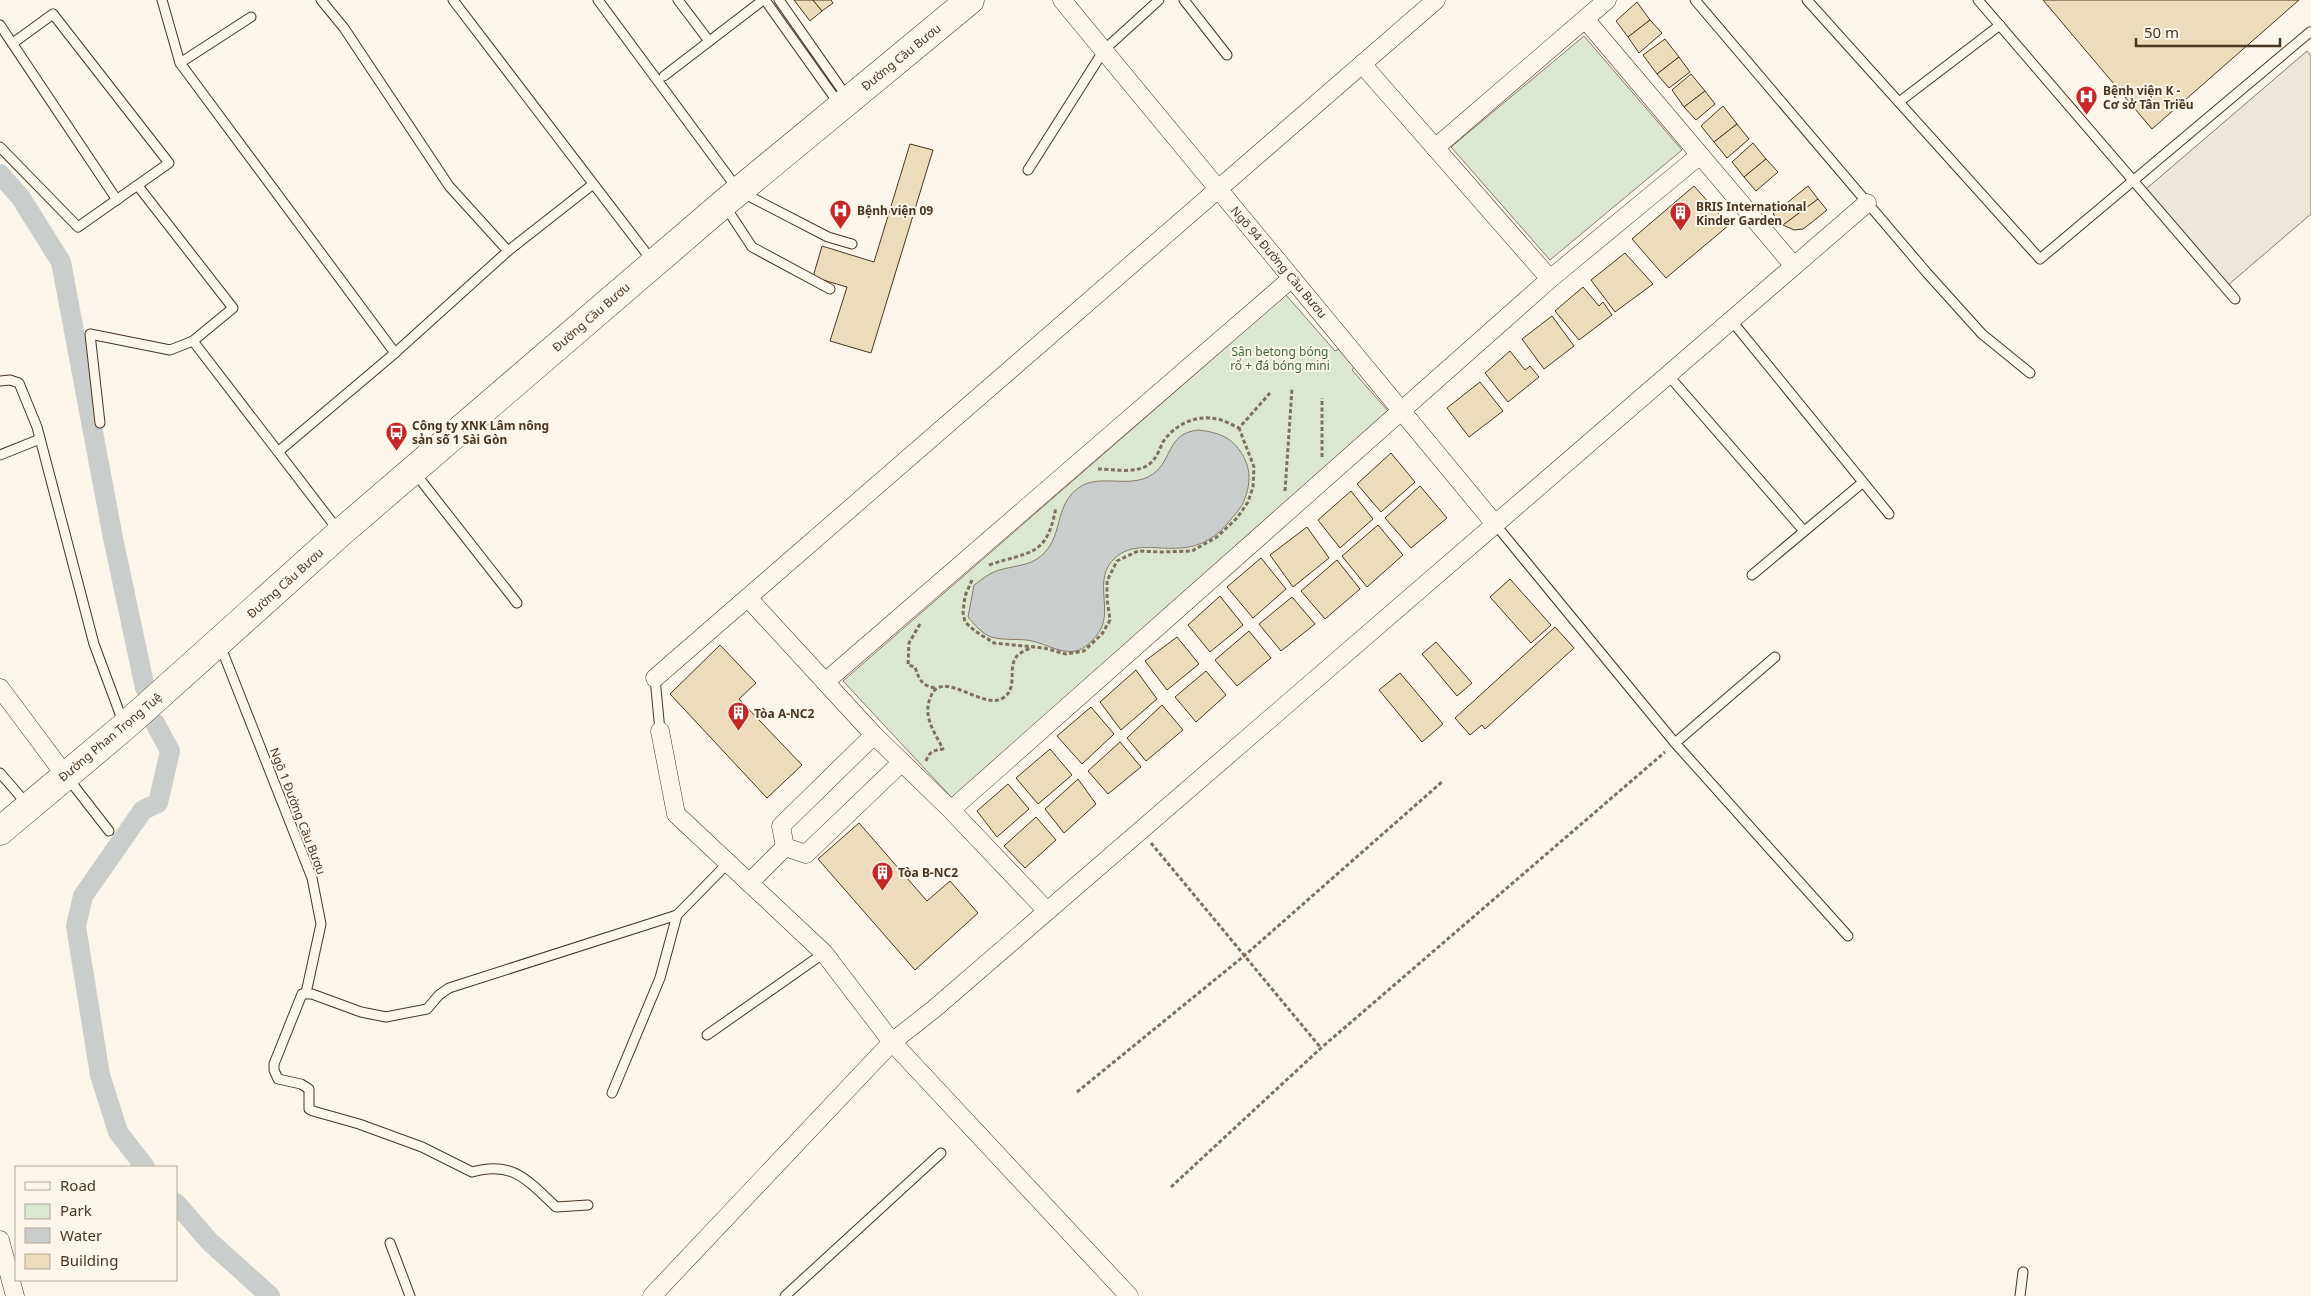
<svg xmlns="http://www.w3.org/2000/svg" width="2311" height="1296" font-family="'Noto Sans',sans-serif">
<rect width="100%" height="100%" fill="#fbf6e9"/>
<!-- green -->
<g fill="#dce7d0" stroke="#887966">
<polygon points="1584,36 1682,150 1550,260 1451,147"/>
<polygon points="1286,295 1335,351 1343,347 1357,364 1352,370 1388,411 952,798 843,681"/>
</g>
<!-- parking -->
<polygon fill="#ede7d9" stroke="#887966" points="2307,51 2311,56 2311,214 2227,286 2146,189"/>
<!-- water -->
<path fill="#c9cecd" stroke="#887966" d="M1198,430C1216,432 1230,436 1240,451C1251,466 1251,482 1245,498C1242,508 1234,515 1228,523C1188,570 1146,532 1116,557C1090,579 1116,612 1097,635C1092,641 1085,649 1076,651C1061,654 1046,644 1032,641C1019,638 1004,641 991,637C981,633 974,624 968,617L974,585C979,582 984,577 990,574C1003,566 1023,568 1037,559C1062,542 1054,517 1070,496C1091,469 1122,489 1148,477C1174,464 1164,434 1198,430Z"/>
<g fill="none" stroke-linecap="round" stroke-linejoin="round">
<!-- canal -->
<g stroke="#c9cecd" stroke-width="20">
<polyline points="0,174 21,198 61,262 113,538 145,688"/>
<polyline points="145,1167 118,1132 100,1075 76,926 83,896 143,810 158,803 170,751 155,723"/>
<polyline points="176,1203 210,1242 270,1296"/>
</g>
</g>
<!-- building -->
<g fill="#ecdcbc" stroke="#4a3520">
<polygon points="794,0 813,0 822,11 810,21"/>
<polygon points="813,0 831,0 833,3 822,11"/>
<polygon points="2043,0 2299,0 2152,129"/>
<polygon points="1637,2 1650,20 1628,37 1616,21"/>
<polygon points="1650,20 1662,33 1639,53 1628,37"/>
<polygon points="1665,39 1679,57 1657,74 1643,55"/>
<polygon points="1679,57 1690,72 1669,88 1657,74"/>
<polygon points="1691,74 1705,91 1684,107 1672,90"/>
<polygon points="1705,91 1715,104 1696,120 1684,107"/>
<polygon points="1723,106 1737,124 1714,142 1701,126"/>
<polygon points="1737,124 1749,139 1727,158 1714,142"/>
<polygon points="1753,143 1766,159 1744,177 1732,162"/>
<polygon points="910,144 933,150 871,353 830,341 847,287 813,277 822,246 874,262"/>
<polygon points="1766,159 1778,172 1756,191 1744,177"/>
<polygon points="1694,186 1729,225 1666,278 1632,239"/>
<polygon points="1808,186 1818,199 1783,225 1773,214"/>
<polygon points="1818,199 1827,210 1811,223 1803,229 1794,230 1783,225"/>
<polygon points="1625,253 1653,284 1615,312 1591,280"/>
<polygon points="1583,287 1599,306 1603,302 1612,315 1579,340 1555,311"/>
<polygon points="1552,316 1574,346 1544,369 1522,339"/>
<polygon points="1510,351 1525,370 1530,366 1539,377 1508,402 1485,373"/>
<polygon points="1480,382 1503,411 1469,437 1447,408"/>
<polygon points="1391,453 1415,482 1381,512 1357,484"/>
<polygon points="1420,486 1447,518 1411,548 1385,518"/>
<polygon points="1351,491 1373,519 1340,548 1318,520"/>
<polygon points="1378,525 1403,555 1367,587 1342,556"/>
<polygon points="1307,527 1329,558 1293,587 1270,555"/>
<polygon points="1261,558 1286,589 1253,618 1227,587"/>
<polygon points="1337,560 1360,589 1325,619 1301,591"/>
<polygon points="1510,579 1551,625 1531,643 1490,597"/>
<polygon points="1220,596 1243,625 1210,652 1188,625"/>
<polygon points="1292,597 1315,624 1281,651 1259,624"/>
<polygon points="1555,627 1574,648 1485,729 1482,725 1470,735 1455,718"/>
<polygon points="1249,631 1271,658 1237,686 1215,660"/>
<polygon points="1177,637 1199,664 1167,690 1145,661"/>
<polygon points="1436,642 1472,683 1457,696 1422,654"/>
<polygon points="720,645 756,683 739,699 802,765 767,798 670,694"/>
<polygon points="1136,670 1157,699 1121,730 1100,702"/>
<polygon points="1206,671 1226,695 1196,722 1175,697"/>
<polygon points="1400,673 1443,724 1422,742 1379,690"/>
<polygon points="1162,705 1183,730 1146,761 1127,738"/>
<polygon points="1091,707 1114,734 1082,764 1057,736"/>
<polygon points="1120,742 1141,767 1108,794 1088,771"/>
<polygon points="1050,749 1072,775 1038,804 1016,778"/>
<polygon points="1078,779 1096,804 1064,833 1045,809"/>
<polygon points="1008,784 1029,809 997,837 977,811"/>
<polygon points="1036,817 1056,840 1025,868 1004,846"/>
<polygon points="859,823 927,901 950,881 978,913 915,970 818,859"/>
</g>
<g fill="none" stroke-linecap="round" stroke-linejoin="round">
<defs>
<g id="service">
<polyline points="162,0 180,63"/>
<polyline points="321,0 344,28 449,186 508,251 592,185"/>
<polyline points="453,0 653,262"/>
<polyline points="598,0 739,191 828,237 852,244"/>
<polyline points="678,0 709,41"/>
<polyline points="765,0 839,104"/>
<polyline points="779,0 847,97"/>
<polyline points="1184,0 1227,55"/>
<polyline points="1695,0 1927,273 1982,334 2030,373"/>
<polyline points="1807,0 2040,259 2310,32 2311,33"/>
<polyline points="1978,0 2235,299"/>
<polyline points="251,17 180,63 395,353 279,451"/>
<polyline points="0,25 117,200"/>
<polyline points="664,76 763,0"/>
<polyline points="1899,102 2000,25"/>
<polyline points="0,147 78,227 169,163 53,14 13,43"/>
<polyline points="1028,170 1104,50 1159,0"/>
<polyline points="138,186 233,308 193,341 338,530"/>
<polyline points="725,206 752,247 830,289"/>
<polyline points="1731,320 1889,514"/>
<polyline points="395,353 508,251"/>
<polyline points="1668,375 1804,531"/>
<polyline points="0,381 10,380 19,383 37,427 94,644 123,722"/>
<polyline points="100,423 90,334 170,350 193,341"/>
<polyline points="0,455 40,439"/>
<polyline points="415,473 517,603"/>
<polyline points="1495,524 1675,743 1848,936"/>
<polyline points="1752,575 1862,483"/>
<polyline points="220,645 312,878 321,924 306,993"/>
<polyline points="655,678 660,731"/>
<polyline points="1675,743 1775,657"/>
<polyline points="0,773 27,804"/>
<polyline points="67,777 109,831"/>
<polyline points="707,1035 824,953"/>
<polyline points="612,1093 660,978 677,915 728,863"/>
<path d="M588,1205L556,1207C528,1181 513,1160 472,1172L422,1147L359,1124L313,1111L309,1109V1089L301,1084L278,1079L274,1070V1064L302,994H312L361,1012L386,1017L427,1009L439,995L449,988L677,915"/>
<polyline points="390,1243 410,1296"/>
<polyline points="785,1296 941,1153"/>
<polyline points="2020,1296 2023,1272"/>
</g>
<g id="minor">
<polyline points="1062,0 1495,524"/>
<polyline points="1585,19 1794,266"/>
<polyline points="1362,64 1550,279"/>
<polyline points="1435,148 1607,0"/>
<polyline points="748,598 874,735 951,810 1047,911"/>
<polyline points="655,678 1436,0"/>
<polyline points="825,682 1292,278"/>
<polyline points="0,688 65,775"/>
<polyline points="660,731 676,814 824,953 892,1042 1129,1296"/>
<polyline points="874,735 781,826 785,847 806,854 901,763"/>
<polyline points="951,810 1550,279 1700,155"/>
<polyline points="749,883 785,847"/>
<polyline points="0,1240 15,1296"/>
<polyline points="652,1296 892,1042 934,1009 1867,203"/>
</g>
<polyline id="primary" points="0,831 125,726 340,533 723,204 970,0"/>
</defs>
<!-- service casing -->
<use href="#service" stroke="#4a3520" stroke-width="11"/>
<!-- minor casing -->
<use href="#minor" stroke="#4a3520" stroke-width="19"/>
<!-- primary casing -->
<use href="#primary" stroke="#4a3520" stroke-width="29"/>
<!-- path -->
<g stroke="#7f6f5c" stroke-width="3" stroke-dasharray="4 2.5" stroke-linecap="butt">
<polyline points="1322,457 1322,398"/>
<path d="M1098,469C1113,469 1135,474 1148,465C1156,460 1159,450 1163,442C1174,425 1196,414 1217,419C1224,420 1232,425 1239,428L1270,393"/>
<polyline points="1285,491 1292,389"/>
<path d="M989,565C1029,551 1047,558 1056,507"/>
<polyline points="972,580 965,596 963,612 965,622 975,631 994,643 1044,648 1066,654 1084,651 1102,634 1110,620 1107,599 1107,581 1117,561 1138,551 1160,552 1192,551 1217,537 1237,518 1248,502 1253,487 1254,467 1239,428"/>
<path d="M920,624L909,643L908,665L915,667C919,680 923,687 937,688"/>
<path d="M926,761C929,752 934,750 943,749C934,731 922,716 931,696C942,668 984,711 1003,698C1020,687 1005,666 1019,654C1023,651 1029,649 1033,646"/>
<polyline points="1151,843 1321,1048"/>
<polyline points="1077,1092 1244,956 1443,781"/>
<polyline points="1171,1187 1321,1048 1665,752"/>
</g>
<!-- service -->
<use href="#service" stroke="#fbf6e9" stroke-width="9"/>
<!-- minor -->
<use href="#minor" stroke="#fbf6e9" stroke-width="18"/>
<!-- primary -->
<use href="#primary" stroke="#fbf6e9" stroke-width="28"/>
</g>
<!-- icons -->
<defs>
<symbol id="hospital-pin" viewBox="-11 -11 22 30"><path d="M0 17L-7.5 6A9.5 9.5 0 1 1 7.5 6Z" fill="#c62828" stroke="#fbf6e9"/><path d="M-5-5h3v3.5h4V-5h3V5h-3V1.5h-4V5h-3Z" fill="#fff"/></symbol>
<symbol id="building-pin" viewBox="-11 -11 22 30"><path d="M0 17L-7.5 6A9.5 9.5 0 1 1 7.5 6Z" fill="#c62828" stroke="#fbf6e9"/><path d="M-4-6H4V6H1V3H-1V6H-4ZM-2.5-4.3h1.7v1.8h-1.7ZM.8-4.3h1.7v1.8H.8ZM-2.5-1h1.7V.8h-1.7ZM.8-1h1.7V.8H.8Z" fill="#fff"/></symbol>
<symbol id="bus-pin" viewBox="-11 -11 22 30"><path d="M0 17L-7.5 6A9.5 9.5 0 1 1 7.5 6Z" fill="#c62828" stroke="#fbf6e9"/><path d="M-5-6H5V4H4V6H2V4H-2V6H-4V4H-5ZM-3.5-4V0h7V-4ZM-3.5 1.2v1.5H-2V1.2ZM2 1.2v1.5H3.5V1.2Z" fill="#fff"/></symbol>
</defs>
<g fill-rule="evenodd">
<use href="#hospital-pin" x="2074" y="84" width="25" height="34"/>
<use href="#hospital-pin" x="828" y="198" width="25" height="34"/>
<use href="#building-pin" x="1668" y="200" width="25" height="34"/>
<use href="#bus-pin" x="384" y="420" width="25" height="34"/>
<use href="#building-pin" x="726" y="700" width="25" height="34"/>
<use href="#building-pin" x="870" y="860" width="25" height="34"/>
</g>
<g text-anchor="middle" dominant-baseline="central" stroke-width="4" stroke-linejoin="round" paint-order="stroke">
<!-- street labels -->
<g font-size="12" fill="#4a3520" stroke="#fbf6e9">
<text transform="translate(901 57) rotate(-39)">Đường Cầu Bươu</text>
<text transform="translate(1279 262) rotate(50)">Ngõ 94 Đường Cầu Bươu</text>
<text transform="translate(591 317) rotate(-41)">Đường Cầu Bươu</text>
<text transform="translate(285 583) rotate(-42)">Đường Cầu Bươu</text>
<text transform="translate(110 737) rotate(-40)">Đường Phan Trọng Tuệ</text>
<text transform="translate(298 811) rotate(69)">Ngõ 1 Đường Cầu Bươu</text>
</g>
<!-- poi labels -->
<g font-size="12" font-weight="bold" fill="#4a3520" stroke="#fbf6e9" text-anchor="start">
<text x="2103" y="90">Bệnh viện K -<tspan x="2103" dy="14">Cơ sở Tân Triều</tspan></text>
<text x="1696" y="206">BRIS International<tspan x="1696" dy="14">Kinder Garden</tspan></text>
<text x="857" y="210">Bệnh viện 09</text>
<text x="412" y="425">Công ty XNK Lâm nông<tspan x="412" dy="14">sản số 1 Sài Gòn</tspan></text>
<text x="754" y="713">Tòa A-NC2</text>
<text x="898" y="872">Tòa B-NC2</text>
</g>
<!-- park labels -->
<g font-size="12" fill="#436837" stroke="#fbf6e9">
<text x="1280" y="351">Sân betong bóng<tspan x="1280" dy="14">rổ + đá bóng mini</tspan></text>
</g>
</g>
<!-- legend -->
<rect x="15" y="1166" width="162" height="115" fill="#fbf6e9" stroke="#b4a999"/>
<rect x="25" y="1182" width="25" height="8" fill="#fbf6e9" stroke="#b4a999"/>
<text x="60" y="1191" font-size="15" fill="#4a3520">Road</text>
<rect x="25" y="1204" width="25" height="15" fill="#dce7d0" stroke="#b4a999"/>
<text x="60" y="1216" font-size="15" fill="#4a3520">Park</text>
<rect x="25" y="1228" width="25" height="15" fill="#c9cecd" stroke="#b4a999"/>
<text x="60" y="1241" font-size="15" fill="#4a3520">Water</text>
<rect x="25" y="1254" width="25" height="15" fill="#ecdcbc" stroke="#b4a999"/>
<text x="60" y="1266" font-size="15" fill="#4a3520">Building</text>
<!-- scale -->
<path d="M2136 38v8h144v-8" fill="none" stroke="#4a3520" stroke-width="2.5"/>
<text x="2144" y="38" font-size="15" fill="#4a3520" stroke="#fbf6e9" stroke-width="4" paint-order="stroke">50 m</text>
</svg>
